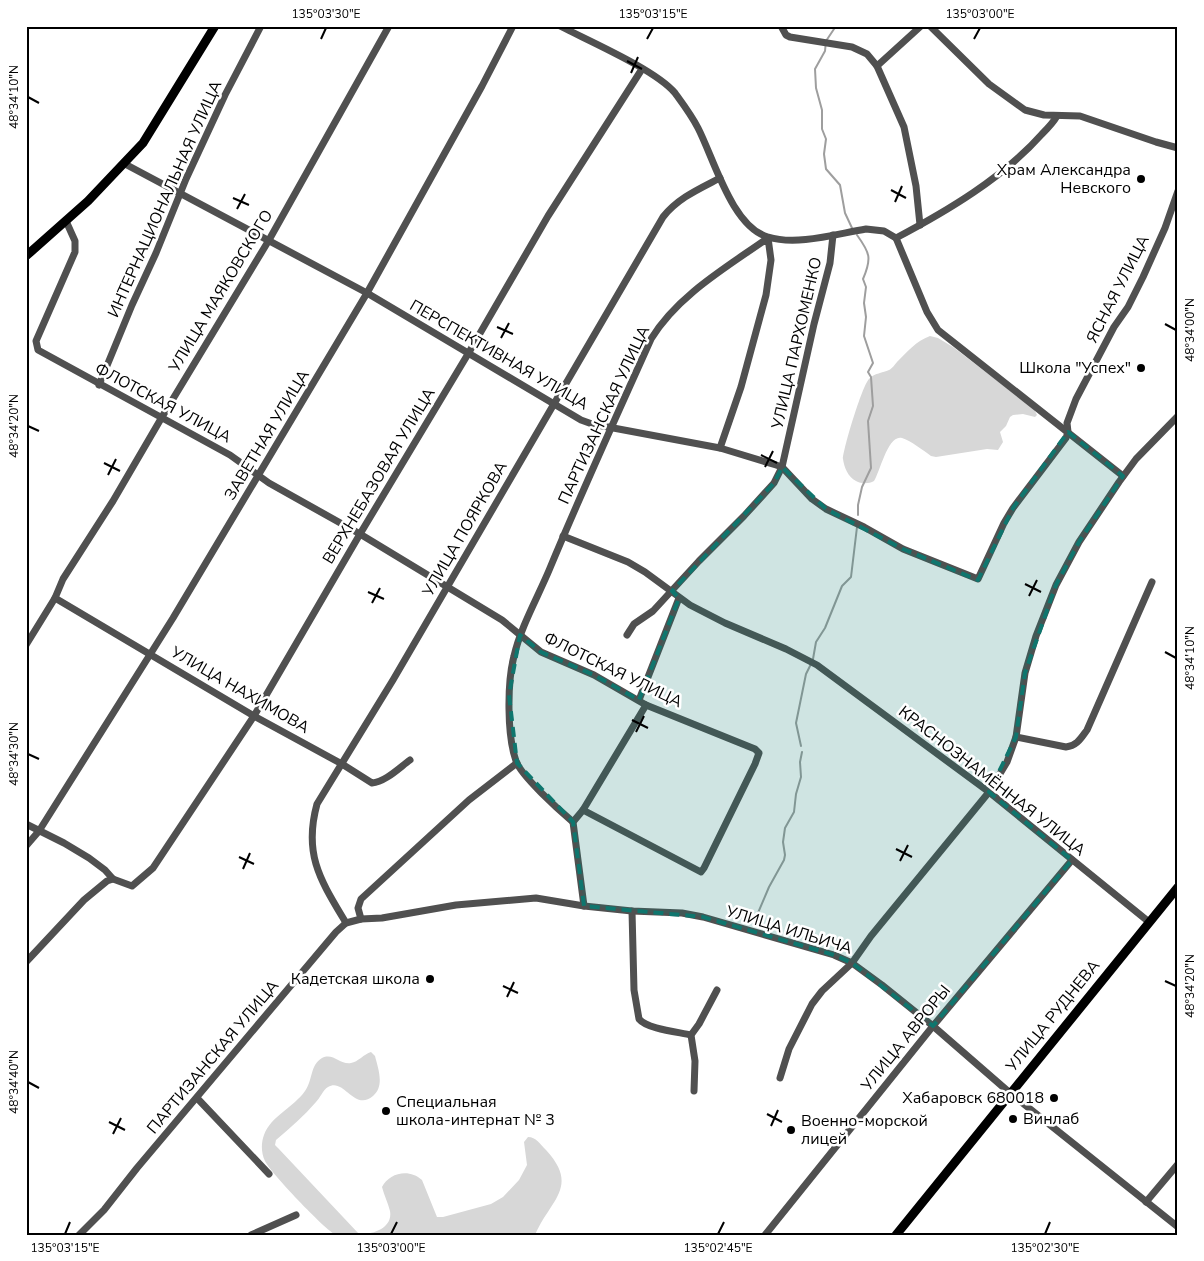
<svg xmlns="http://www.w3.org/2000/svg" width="1204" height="1261" font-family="'Nunito Sans',sans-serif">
<rect width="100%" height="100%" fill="#fff"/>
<!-- green -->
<g fill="#d7d7d7">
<path d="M930,336L938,338L953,347L1034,409L1037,415L1035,417L1023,414L1013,415L1010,417L1006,426L1000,432L1003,442L998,450L987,449L936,457L931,456C924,451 910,440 902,438C888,434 880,472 874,481C869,484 861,484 856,481C848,477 844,467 843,459C843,450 862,386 869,379C874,373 883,373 889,370C892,369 895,364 897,362C907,352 916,341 930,336Z"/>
<path d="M371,1052L375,1056C378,1068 385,1086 373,1096C354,1112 344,1077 328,1087C323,1090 320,1098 316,1102C304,1116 290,1128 276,1140L275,1145L278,1148L359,1234C373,1235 393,1228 390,1211C388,1203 384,1195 382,1187C389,1173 409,1168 422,1180L437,1217H443L491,1204L503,1197L519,1180L527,1165L524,1142L528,1137C536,1137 540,1144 546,1150C580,1187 550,1200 535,1235H336C325,1230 270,1172 265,1161C261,1153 261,1143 264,1135C271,1116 294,1107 305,1091C313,1080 310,1065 322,1058C333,1052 340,1065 351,1063C358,1062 364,1054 371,1052Z"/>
</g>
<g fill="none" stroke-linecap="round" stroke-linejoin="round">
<!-- stream -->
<g stroke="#9e9e9e" stroke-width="2">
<polyline points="836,26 826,41 825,51 815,69 816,88 822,110 822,129 826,139 824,154 826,169 840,185 845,213 852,228"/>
<path d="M857,235C870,253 872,258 863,279L866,287L864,303L866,317L864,336L873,363L868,372L871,377L873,406L868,421L871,468L862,487L858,505V515"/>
<polyline points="813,659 816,642 825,628 842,586 851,577 857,527"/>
<polyline points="801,746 796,723 806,674 811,664"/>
<polyline points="755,920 769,887 784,860 785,855 783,842 785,828 794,812 796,794 801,777 800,762 802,752"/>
</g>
<!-- minor -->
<g stroke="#505050" stroke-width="7">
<path d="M560,26C589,41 656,70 675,93C683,104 692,116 698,128C714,159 732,227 768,237C797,246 836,234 866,229L884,231L896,238L927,312L938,330L1123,476"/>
<polyline points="781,26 786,35 790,37 852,47 867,54 877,66 904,127 916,186 920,225"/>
<polyline points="930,26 989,84 1025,110 1044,115 1080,116 1156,142 1178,148"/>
<polyline points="877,66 921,26"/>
<polyline points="125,164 367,293 581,420 592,424 720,448 776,465 782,467 812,499 826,509 864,527 903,549 978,579 1004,523 1013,508 1066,438 1068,432 1067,423 1076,399 1114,327 1128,307 1143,277 1165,228 1178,191"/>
<polyline points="66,221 75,241 75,252 36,341 38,350 230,455 269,483 360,534 502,620 541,652 594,675 646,705 755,749 759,753 755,764 704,868 701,872 583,810"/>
<path d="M896,238C947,211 1003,178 1042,134C1047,129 1053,123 1057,116"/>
<polyline points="99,385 132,305 156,253 186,179 225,95 261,26"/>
<polyline points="563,536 628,562 645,572 690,605 725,623 786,649 817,665 989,792 1149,922"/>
<path d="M55,598L254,716L342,764L372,783C385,782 399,768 410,760"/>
<polyline points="627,635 634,624 653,611 699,561 744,516 774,483 782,467 814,324 830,263 833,235"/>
<polyline points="26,645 55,598 63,579 113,501 162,417 269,240 389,26"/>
<polyline points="639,700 679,598"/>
<path d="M1016,737L1066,747C1077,746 1081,738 1087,730L1152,582"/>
<path d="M573,822C560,811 521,776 516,761C507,735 507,683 514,656C521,626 538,597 550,568C582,491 617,415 651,339C678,295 727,267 768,238L771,260L766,295L741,387L720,448"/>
<polyline points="26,824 64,843 89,858 105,870 113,879 132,886 153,868 254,716 360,534 468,354 548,216 642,69"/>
<polyline points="26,846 39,831 173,618 367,293 482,86 513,26"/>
<polyline points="584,906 573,822 583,810 646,705"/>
<path d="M632,911L634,990L639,1019C647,1029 678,1032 691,1035"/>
<polyline points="361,919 382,918 456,905 536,898 584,906 632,911 682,913 703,917 834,955 852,963 882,985 933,1026 1010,1093 1178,1227"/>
<path d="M346,923C321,881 303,855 317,804L393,680L663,217C678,198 699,189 720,178"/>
<polyline points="26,962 84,900 107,881 113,879"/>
<polyline points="780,1078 789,1049 812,1004 822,991 852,963 871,936 989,792 1007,762 1016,737 1025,673 1036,636 1056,585 1079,542 1119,482 1136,459 1178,416"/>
<polyline points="694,1091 695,1061 691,1035 699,1024 717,990"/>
<polyline points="197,1098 269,1174"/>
<polyline points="1146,1202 1178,1164"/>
<polyline points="79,1235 104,1210 137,1168 336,932 346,923 361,919 358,908 361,899 469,800 517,763"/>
<polyline points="251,1235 296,1215"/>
<polyline points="765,1235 933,1026 1072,860"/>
</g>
<!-- major -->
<g stroke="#000" stroke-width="9">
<polyline points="26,256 88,201 143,143 215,26"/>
<polyline points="896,1235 1178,887"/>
</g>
</g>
<!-- marked area -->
<path fill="#0f766e" fill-opacity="0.2" stroke="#0f766e" stroke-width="4" stroke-dasharray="10 6" stroke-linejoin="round" d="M1068,432L1123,476L1079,542L1056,585L1025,673L1016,737L989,792L1072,860L933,1026L852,963L834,955L703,917L584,906L573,822L517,763L509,695L520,635L541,652L594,675L639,700L679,598L672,591L774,483L782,467L826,509L903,549L978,580L1013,508Z"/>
<!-- ticks -->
<path fill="none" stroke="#000" stroke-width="2" d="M321,39L326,28M647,39L653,28M974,39L980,28M627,61L642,69M631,73L638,57M28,97L39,103M891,190L906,198M233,198L249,205M895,202L902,186M237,209L245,194M1165,324L1176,330M497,327L513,334M501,338L509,323M28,426L39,431M761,455L777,463M104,463L120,471M765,467L773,451M108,475L116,459M1025,584L1041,592M368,592L384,599M1029,596L1037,580M372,603L380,588M1165,652L1176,658M632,720L648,728M636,732L644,716M28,754L39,759M896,849L912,857M239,857L254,864M900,861L908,845M243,869L250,853M1165,981L1176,986M503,986L518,993M507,997L514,982M28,1082L39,1088M767,1114L782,1122M109,1122L125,1130M771,1126L778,1110M113,1134L121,1118M65,1234L70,1222M391,1234L397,1222M718,1234L724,1222M1045,1234L1050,1222"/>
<!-- markers -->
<g fill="#000" stroke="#fff" stroke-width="2">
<circle cx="1141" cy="179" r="5"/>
<circle cx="1141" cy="368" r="5"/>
<circle cx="430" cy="979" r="5"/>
<circle cx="1054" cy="1098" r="5"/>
<circle cx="386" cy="1111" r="5"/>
<circle cx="1013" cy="1119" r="5"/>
<circle cx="791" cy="1130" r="5"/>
</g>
<g text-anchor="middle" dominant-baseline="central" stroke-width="5" stroke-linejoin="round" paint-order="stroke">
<!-- poi labels -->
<g font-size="16" fill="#000" stroke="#fff" text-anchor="end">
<text x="1131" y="170">Храм Александра<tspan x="1131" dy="18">Невского</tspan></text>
<text x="1131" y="368">Школа "Успех"</text>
<text x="420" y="979">Кадетская школа</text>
<text x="1044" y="1098">Хабаровск 680018</text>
<text x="396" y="1102" text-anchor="start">Специальная<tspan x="396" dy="18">школа-интернат № 3</tspan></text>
<text x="1023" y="1119" text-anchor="start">Винлаб</text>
<text x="801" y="1121" text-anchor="start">Военно-морской<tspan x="801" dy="18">лицей</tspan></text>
</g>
<!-- street labels -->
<g font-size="16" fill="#000" stroke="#fff">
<text transform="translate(165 199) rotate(-66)">ИНТЕРНАЦИОНАЛЬНАЯ УЛИЦА</text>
<text transform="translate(1118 289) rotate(-63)">ЯСНАЯ УЛИЦА</text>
<text transform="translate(221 291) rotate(-59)">УЛИЦА МАЯКОВСКОГО</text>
<text transform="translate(797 343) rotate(-77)">УЛИЦА ПАРХОМЕНКО</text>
<text transform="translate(499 355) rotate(30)">ПЕРСПЕКТИВНАЯ УЛИЦА</text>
<text transform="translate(163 403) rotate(28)">ФЛОТСКАЯ УЛИЦА</text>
<text transform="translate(604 415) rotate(-65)">ПАРТИЗАНСКАЯ УЛИЦА</text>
<text transform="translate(267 435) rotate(-59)">ЗАВЕТНАЯ УЛИЦА</text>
<text transform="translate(379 476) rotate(-59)">ВЕРХНЕБАЗОВАЯ УЛИЦА</text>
<text transform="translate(465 529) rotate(-60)">УЛИЦА ПОЯРКОВА</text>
<text transform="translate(613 670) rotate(26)">ФЛОТСКАЯ УЛИЦА</text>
<text transform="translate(240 690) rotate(30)">УЛИЦА НАХИМОВА</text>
<text transform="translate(992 781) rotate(38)">КРАСНОЗНАМЁННАЯ УЛИЦА</text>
<text transform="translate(789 930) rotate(17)">УЛИЦА ИЛЬИЧА</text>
<text transform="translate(1053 1016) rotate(-51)">УЛИЦА РУДНЕВА</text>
<text transform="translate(906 1038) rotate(-51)">УЛИЦА АВРОРЫ</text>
<text transform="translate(213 1057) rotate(-50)">ПАРТИЗАНСКАЯ УЛИЦА</text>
</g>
</g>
<!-- border -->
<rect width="1204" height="1261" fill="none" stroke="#ffffff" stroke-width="55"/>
<rect x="28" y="28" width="1148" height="1206" fill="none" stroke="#000" stroke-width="2"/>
<g font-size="12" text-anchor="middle" fill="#000">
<text x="326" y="18">135°03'30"E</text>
<text x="653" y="18">135°03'15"E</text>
<text x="980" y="18">135°03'00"E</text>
<text transform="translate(14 97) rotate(-90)" y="4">48°34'10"N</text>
<text transform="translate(1190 330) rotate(-90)" y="4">48°34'00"N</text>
<text transform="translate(14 426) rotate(-90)" y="4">48°34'20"N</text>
<text transform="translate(1190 658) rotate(-90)" y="4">48°34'10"N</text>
<text transform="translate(14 754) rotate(-90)" y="4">48°34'30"N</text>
<text transform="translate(1190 986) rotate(-90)" y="4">48°34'20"N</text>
<text transform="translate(14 1082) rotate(-90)" y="4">48°34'40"N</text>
<text x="65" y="1252">135°03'15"E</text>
<text x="391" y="1252">135°03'00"E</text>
<text x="718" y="1252">135°02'45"E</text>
<text x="1045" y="1252">135°02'30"E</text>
</g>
</svg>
